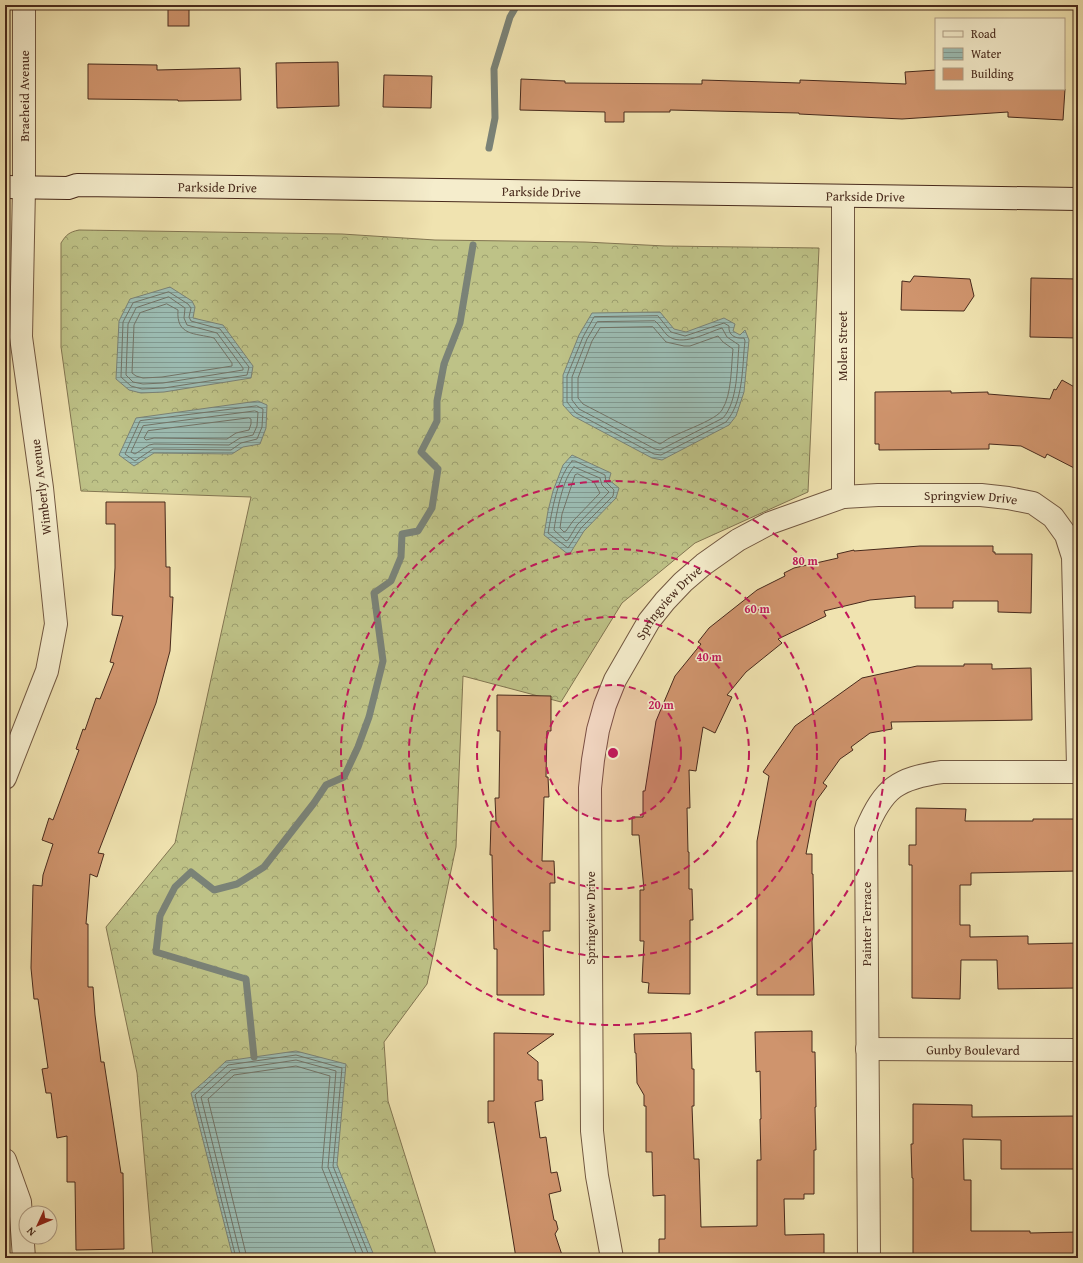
<svg xmlns="http://www.w3.org/2000/svg" width="1083" height="1263" font-family="'Gentium Book Plus',serif">
<defs>
<pattern id="forest-crowns" width="20" height="18" patternUnits="userSpaceOnUse"><rect width="20" height="18" fill="#bec287"/><path d="M2 6a3 3 0 1 1 6 0M12 15a3 3 0 1 1 6 0" fill="none" stroke="#9c9e6e"/></pattern>
<pattern id="water-rules" width="6" height="5" patternUnits="userSpaceOnUse"><rect width="6" height="5" fill="#9cbdb4"/><path d="M0 2.5h6" fill="none" stroke="#819a92"/></pattern>
</defs>
<rect width="100%" height="100%" fill="#f0e3b0"/>
<filter id="stains"><feTurbulence type="fractalNoise" baseFrequency=".005" numOctaves="4"/><feColorMatrix values="0 0 0 0 .2 0 0 0 0 .09 0 0 0 0 .02 0 0 0 .5 -.17"/></filter>
<radialGradient id="worn" r=".72"><stop offset=".6" stop-color="#630" stop-opacity="0"/><stop offset="1" stop-color="#630" stop-opacity=".3"/></radialGradient>
<!-- forest -->
<path fill="url(#forest-crowns)" stroke="#837652" d="M79,230L342,234L435,240L585,242L665,246L819,248L808,492L695,543L622,603L561,702L463,676L456,847L427,984L384,1042L388,1101L437,1258H153L137,1073L106,927L175,843L251,497L81,491L61,347V243C66,235 69,232 79,230Z"/>
<!-- water -->
<g fill="url(#water-rules)" stroke="#7a8277">
<polygon points="170,287 192,301 195,307 193,318 223,325 253,366 251,378 164,392 141,393 129,390 116,379 119,321 130,299"/>
<polygon points="660,312 674,329 686,332 724,318 735,324 733,331 740,335 745,330 749,340 744,392 736,416 729,425 662,460 652,458 573,416 563,405 563,375 579,335 592,313"/>
<polygon points="258,401 267,405 266,428 260,444 243,447 232,454 154,453 134,466 119,455 136,418"/>
<polygon points="572,455 611,473 609,480 619,488 616,498 584,531 569,555 544,535 548,511 553,491 563,465"/>
<polygon points="296,1051 346,1064 337,1165 375,1258 233,1258 191,1093 206,1080 226,1061"/>
</g>
<g fill="none" stroke-linecap="round" stroke-linejoin="round">
<!-- shore -->
<g stroke="#727468" stroke-width="1">
<polygon points="169,292 188,304 191,308 189,317 191,321 220,329 249,367 247,375 164,388 142,389 131,386 121,377 123,322 133,303"/>
<polygon points="169,297 185,308 184,318 187,325 217,333 243,368 243,370 163,383 143,384 133,382 126,375 128,324 136,308"/>
<path d="M167,304L178,310C176,336 195,333 214,338L232,363V366L162,377L143,378L136,376L132,373L134,325L140,313Z"/>
<path d="M658,316L671,332L685,336L724,323L729,326C728,335 735,339 744,338L745,341C742,366 744,401 726,422L661,455L654,454L576,413L567,402V376L583,337L594,317Z"/>
<path d="M655,321C660,325 663,331 667,335C681,348 708,332 722,328L727,337L739,345C737,367 738,401 723,418L660,450L655,449L579,409L572,400V377L587,339L597,322Z"/>
<path d="M653,327L666,342L684,346H690L718,336L723,342L733,349C731,367 732,394 722,410C717,419 686,430 676,435C670,437 665,441 660,444L583,404L578,398V378L592,341L600,328Z"/>
<polygon points="257,406 263,409 262,427 257,439 241,443 231,450 153,449 135,461 125,454 140,421"/>
<polygon points="255,411 258,412 257,426 253,435 240,438 229,445 154,444 149,445 135,454 131,452 143,426"/>
<polygon points="249,418 251,419 251,424 249,430 236,433 227,439 154,438 146,440 144,438 148,431"/>
<path d="M572,461H575L605,475L606,482L614,490L613,496L581,528L568,548L548,533C552,511 557,477 572,461Z"/>
<path d="M574,467L600,478L602,485L609,492L577,525L568,540L566,541L554,530C556,515 563,477 574,467Z"/>
<polygon points="578,474 594,482 600,493 573,521 566,531 564,532 560,528 562,514 575,475"/>
<polyline points="236,1258 195,1095 228,1065 296,1055 342,1068 333,1166 370,1258"/>
<polyline points="241,1258 201,1097 231,1070 296,1060 336,1071 328,1167 365,1258"/>
<polyline points="247,1258 208,1099 234,1075 296,1066 330,1076 322,1168 358,1258"/>
</g>
<!-- stream -->
<g stroke="#7a8277" stroke-width="7">
<polyline points="489,148 495,118 494,69 510,17 517,5"/>
<polyline points="254,1057 246,979 156,952 160,916 175,887 191,872 214,890 237,884 264,867 314,803 326,785 344,777 358,747 369,717 383,661 374,593 391,581 401,557 402,534 418,531 432,508 438,469 421,452 437,421 437,401 444,364 460,323 473,245"/>
</g>
</g>
<!-- building -->
<g fill="#cf946d" stroke="#482a1c">
<rect x="168" y="5" width="21" height="21"/>
<polygon points="338,62 339,106 277,108 276,63"/>
<polygon points="88,64 157,65 157,70 240,68 241,100 178,101 178,100 88,99"/>
<polygon points="936,70 936,89 1065,89 1063,120 1008,117 1008,112 902,119 799,114 799,113 670,110 670,112 624,112 624,122 605,122 605,112 520,110 521,79 565,81 565,83 702,84 702,80 800,83 800,80 906,84 905,72"/>
<polygon points="384,75 432,76 431,108 383,107"/>
<polygon points="914,276 970,279 974,296 964,311 901,310 902,281 910,282"/>
<polygon points="1031,278 1078,279 1078,338 1030,337"/>
<polygon points="1062,380 1078,389 1078,470 1047,454 1045,458 1021,446 989,444 989,449 879,450 879,444 875,444 875,392 951,391 951,393 988,392 988,394 1050,399 1054,389 1056,390"/>
<polygon points="106,502 165,502 166,567 170,567 170,597 173,597 170,651 156,703 98,853 104,854 97,877 90,874 86,924 88,924 88,987 93,987 95,1015 101,1062 104,1062 121,1173 123,1173 124,1249 76,1250 75,1182 67,1182 67,1136 57,1138 51,1093 46,1093 42,1069 48,1068 38,999 34,999 31,968 33,885 42,886 43,875 53,844 42,840 49,818 53,820 79,750 76,749 83,729 85,730 96,698 100,699 114,663 110,662 123,616 112,615 115,568 115,524 106,524"/>
<polygon points="920,546 993,546 993,552 995,552 995,554 1032,554 1031,613 998,612 998,601 953,601 953,608 915,608 915,596 870,600 824,611 826,616 778,639 782,643 746,672 727,695 732,697 715,733 703,727 696,771 689,770 690,808 687,808 688,852 689,852 689,889 692,889 693,920 690,920 690,994 648,993 649,983 642,982 644,941 640,941 640,890 644,890 639,835 632,835 632,817 643,817 643,791 645,791 656,721 675,676 701,644 698,642 709,628 757,590 785,576 784,573 794,568 838,558 837,554 854,550 854,551"/>
<polygon points="964,664 992,664 992,669 1031,668 1032,720 891,722 892,729 870,733 851,747 853,750 840,759 823,783 827,786 816,801 806,854 812,854 812,874 813,874 814,932 812,941 814,995 757,995 757,841 769,776 763,772 795,726 862,678 917,666 964,666"/>
<polygon points="497,695 551,696 551,731 547,731 546,777 548,777 549,797 544,797 542,861 554,861 555,883 550,883 550,931 543,931 544,995 497,995 497,949 494,949 492,855 490,855 491,821 496,821 495,798 499,798 500,731 497,731"/>
<polygon points="916,808 966,809 965,821 1033,821 1033,819 1078,819 1078,871 971,873 971,885 960,885 960,925 970,925 970,937 1028,936 1028,944 1078,943 1078,988 998,989 997,960 961,960 960,999 912,998 912,865 909,865 909,845 916,845"/>
<polygon points="812,1031 812,1052 815,1052 816,1107 815,1107 816,1150 814,1150 814,1194 804,1194 804,1199 784,1199 785,1235 824,1234 824,1258 659,1258 659,1239 665,1239 665,1195 653,1196 652,1152 646,1152 646,1106 644,1106 644,1095 637,1083 636,1053 635,1053 634,1034 691,1033 692,1069 694,1069 694,1106 692,1106 694,1159 699,1159 701,1227 757,1226 757,1160 761,1160 760,1119 761,1119 760,1071 756,1072 755,1032"/>
<polygon points="494,1033 554,1034 527,1053 538,1062 538,1080 542,1080 543,1100 535,1102 540,1138 546,1137 551,1173 557,1172 561,1191 549,1194 554,1220 556,1221 558,1229 555,1234 563,1258 516,1258 494,1122 488,1123 488,1101 494,1101"/>
<polygon points="913,1104 972,1105 972,1117 1078,1116 1078,1169 1001,1169 1001,1140 963,1139 964,1180 971,1180 971,1231 1030,1231 1030,1233 1078,1232 1078,1258 1000,1258 1000,1255 913,1255 913,1178 912,1178 911,1144 913,1144"/>
</g>
<g fill="none" stroke-linecap="round" stroke-linejoin="round">
<defs>
<g id="minor">
<polyline points="843,497 843,196"/>
<polyline points="5,778 47,671 56,624 42,488 21,337 24,188 24,5"/>
<path id="s1" d="M867,1049L1078,1050"/>
<polyline points="5,1160 20,1202 24,1258"/>
<path id="s2" d="M612,1258L597,1176L592,1131L590,788L593,760L598,730L605,705L615,680L649,621L665,601L683,582L704,564L738,540L770,523L843,497L878,495H981L1008,498L1033,503L1053,517L1066,535L1073,557L1078,766"/>
<path d="M869,1258L866,830C883,788 898,778 942,772H1078"/>
</g>
<g id="secondary">
<path id="s3" d="M5,187L68,188L77,185L161,186L1078,199"/>
</g>
</defs>
<!-- minor casing -->
<use href="#minor" stroke="#725841" stroke-width="24"/>
<!-- secondary casing -->
<use href="#secondary" stroke="#482a1c" stroke-width="24"/>
<!-- minor -->
<use href="#minor" stroke="#f5edcc" stroke-width="22"/>
<!-- secondary -->
<use href="#secondary" stroke="#f5edcc" stroke-width="22"/>
</g>
<!-- distance rings -->
<circle cx="613" cy="753" r="68" fill="#c2185b" fill-opacity=".12"/>
<g fill="none" stroke="#c2185b" stroke-width="2" stroke-dasharray="7 5">
<circle cx="613" cy="753" r="68"/>
<circle cx="613" cy="753" r="136"/>
<circle cx="613" cy="753" r="204"/>
<circle cx="613" cy="753" r="272"/>
</g>
<g text-anchor="middle" dominant-baseline="central" stroke-width="3" stroke-linejoin="round" paint-order="stroke">
<!-- street labels -->
<g font-size="13" fill="#482a1c" stroke="#f5edcc">
<text transform="translate(24 96) rotate(-90)">Braeheid Avenue</text>
<text stroke="none"><textPath href="#s3" startOffset="213">Parkside Drive</textPath></text>
<text stroke="none"><textPath href="#s3" startOffset="537">Parkside Drive</textPath></text>
<text stroke="none"><textPath href="#s3" startOffset="861">Parkside Drive</textPath></text>
<text transform="translate(842 346) rotate(-90)">Molen Street</text>
<text transform="translate(41 487) rotate(-97)">Wimberly Avenue</text>
<text stroke="none"><textPath href="#s2" startOffset="1014">Springview Drive</textPath></text>
<text stroke="none"><textPath href="#s2" startOffset="678">Springview Drive</textPath></text>
<text transform="translate(590 918) rotate(-90)">Springview Drive</text>
<text transform="translate(866 924) rotate(-90)">Painter Terrace</text>
<text stroke="none"><textPath href="#s1" startOffset="106">Gunby Boulevard</textPath></text>
</g>
</g>
<circle cx="613" cy="753" r="6" fill="#c2185b" stroke="#f5edcc" stroke-width="2"/>
<g font-size="12" text-anchor="middle" font-weight="bold" fill="#c2185b" stroke="#f5edcc" stroke-width="3" stroke-linejoin="round" paint-order="stroke">
<text x="805" y="565">80 m</text>
<text x="757" y="613">60 m</text>
<text x="709" y="661">40 m</text>
<text x="661" y="709">20 m</text>
</g>
<!-- margin -->
<rect width="1083" height="1263" fill="none" stroke="#f0e3b0" stroke-width="20"/>
<rect x="6" y="6" width="1071" height="1251" fill="none" stroke="#482a1c" stroke-width="2"/>
<rect x="10" y="10" width="1063" height="1243" fill="none" stroke="#482a1c"/>
<!-- legend -->
<rect x="935" y="18" width="130" height="72" fill="#f5edcc" stroke="#b09f86"/>
<rect x="943" y="31" width="20" height="6" fill="#f5edcc" stroke="#b09f86"/>
<text x="971" y="38" font-size="12" fill="#482a1c">Road</text>
<rect x="943" y="48" width="20" height="12" fill="url(#water-rules)" stroke="#b09f86"/>
<text x="971" y="58" font-size="12" fill="#482a1c">Water</text>
<rect x="943" y="68" width="20" height="12" fill="#cf946d" stroke="#b09f86"/>
<text x="971" y="78" font-size="12" fill="#482a1c">Building</text>
<!-- north arrow -->
<g transform="translate(38 1225) rotate(226)"><circle r="19" fill="#f5edcc" stroke="#b09f86"/>
<path d="M0-3L7 15L0 10L-7 15Z" fill="#8f2418"/>
<text y="-6" font-size="11" font-weight="bold" text-anchor="middle" fill="#482a1c">N</text>
</g>
<rect width="100%" height="100%" filter="url(#stains)"/>
<rect width="100%" height="100%" fill="url(#worn)"/>
</svg>
